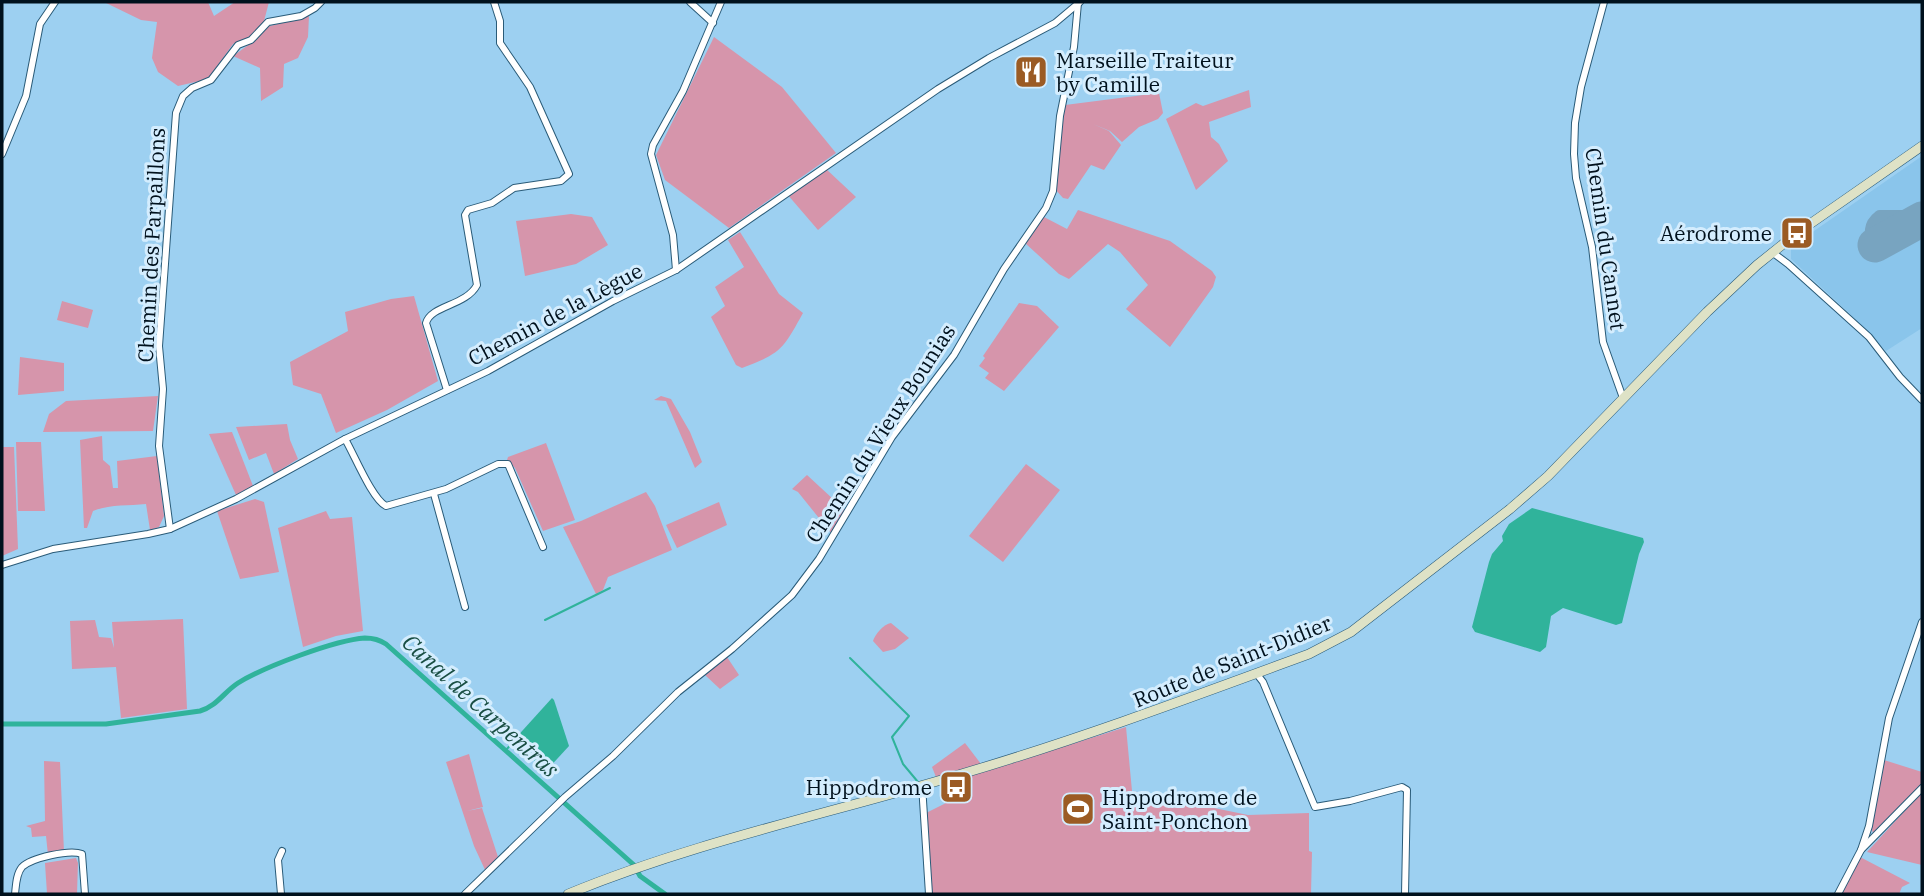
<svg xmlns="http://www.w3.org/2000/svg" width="1924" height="896" font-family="'IBM Plex Serif',serif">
<rect width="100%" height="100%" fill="#9dd0f1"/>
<!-- built -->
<polygon fill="#8ac5eb" points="1922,156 1922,328 1886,351 1849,313 1791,259 1791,247"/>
<!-- green -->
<g fill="#d695ab">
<polygon points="104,2 208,2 214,16 235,2 269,2 264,21 248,39 233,44 208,79 178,86 158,72 152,58 157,22 141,20"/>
<polygon points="309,16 308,37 298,58 284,64 283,87 261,101 260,68 233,56 258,38 266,27"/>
<polygon points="714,37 782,87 836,153 729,228 665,180 656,155"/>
<polygon points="1249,90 1251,107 1209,122 1211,137 1219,144 1228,161 1196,190 1166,119 1196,103 1203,106"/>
<polygon points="1159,93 1163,113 1158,119 1139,127 1122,142 1110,131 1093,124 1109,131 1121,145 1104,170 1091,165 1068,199 1063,198 1055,189 1065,105"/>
<polygon points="825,168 856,197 818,230 787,194"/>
<polygon points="1078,210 1170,241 1212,271 1216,277 1213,287 1170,347 1126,309 1148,285 1120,252 1108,244 1069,279 1059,274 1025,243 1044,217 1067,229"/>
<polygon points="571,214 592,217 608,245 576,264 525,276 516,221"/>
<path d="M740,232L779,294L803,313C783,349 782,353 742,368L736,365L711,317L725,306L715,287L744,267L728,240Z"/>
<polygon points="414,296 438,381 387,410 336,433 321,394 293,385 290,362 348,331 345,312 391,299"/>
<polygon points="62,301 93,310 88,328 57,320"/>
<polygon points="1019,303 1037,306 1059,327 1004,391 985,378 989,373 979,366 985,358 983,356"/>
<polygon points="20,357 64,363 64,391 18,395"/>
<polygon points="158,396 153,431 43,432 49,414 66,401"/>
<polygon points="661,396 671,399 690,432 702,462 695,468 666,401 654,400"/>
<polygon points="287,424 290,440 298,459 274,474 266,453 249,460 236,427"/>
<polygon points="232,432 253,486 236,495 209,434"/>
<path d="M102,436L103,460L110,466L113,488H118L117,461L157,456L164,516L159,527L150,530L146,504C128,506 110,504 93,511L87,528H84L80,440Z"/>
<polygon points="16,442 41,442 45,511 18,511"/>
<polygon points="546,443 575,520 543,531 515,468 507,460 508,457"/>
<polygon points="2,447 14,447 18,549 2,556"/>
<polygon points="1026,464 1060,490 1003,562 969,536"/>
<polygon points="807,475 846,511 831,533 798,492 792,489"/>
<polygon points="646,492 655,506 672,550 608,577 603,590 596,594 563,527 581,521"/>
<polygon points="255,499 264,502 279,572 240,579 217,511"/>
<polygon points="719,502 727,525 677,548 666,525"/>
<polygon points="326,511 330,519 352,517 363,631 336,636 303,647 278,528"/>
<polygon points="183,619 187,709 121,718 116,667 72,669 70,621 95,620 99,637 111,638 114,648 112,622"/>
<path d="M891,623L909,638L895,649L883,652L873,641C875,634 884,624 891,623Z"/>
<polygon points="727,657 739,675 720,689 705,675"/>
<polygon points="1126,727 1132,791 1248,815 1309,813 1309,851 1312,852 1311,894 931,894 924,814 952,800 963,785 960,779"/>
<polygon points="965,743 981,764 936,777 932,767"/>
<polygon points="469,754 483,807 467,811 482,808 499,860 486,872 474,846 446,762"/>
<polygon points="1884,760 1922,772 1922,783 1873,833 1871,827"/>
<polygon points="44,761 60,762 64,852 48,855 46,836 32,837 31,828 26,826 45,821"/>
<polygon points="1922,792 1922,865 1867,852"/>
<polygon points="1860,857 1910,883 1902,887 1899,894 1840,894"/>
<polygon points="76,858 78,863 77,894 47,894 45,863"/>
</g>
<!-- water -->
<g fill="#30b39b">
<polygon points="1532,508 1643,538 1644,542 1639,554 1622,623 1616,625 1563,608 1551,616 1546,647 1540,652 1475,632 1472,627 1489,562 1492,554 1503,541 1502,536 1509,524"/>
<polygon points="552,698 554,700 569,746 546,771 513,741"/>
</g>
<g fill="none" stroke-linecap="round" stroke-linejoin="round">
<!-- stream -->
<g stroke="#30b39b" stroke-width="2">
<polyline points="545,620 610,588"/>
<polyline points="850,658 909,716 892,737 903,764 918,782"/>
<polyline points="506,750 513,742"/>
</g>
<!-- canal -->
<path stroke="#30b39b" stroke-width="5" d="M2,724H106L200,711C217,706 224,692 238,683C264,667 335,640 365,638C373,638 380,640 386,644L634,865L640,876L665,894"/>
<!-- taxiway -->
<path stroke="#78a4c0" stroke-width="14" d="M1879,242C1868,235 1871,224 1880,217H1922"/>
<!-- runway -->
<polyline stroke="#78a4c0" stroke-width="35" points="1875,245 1922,219"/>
<defs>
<g id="minor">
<polyline points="690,2 713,23"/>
<polyline points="1604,2 1581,87 1575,123 1574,154 1576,178 1592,247 1603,342 1623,398"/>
<polyline points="2,154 26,96 40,24 55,2"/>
<polyline points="1772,252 1788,264 1869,337 1900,377 1922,400"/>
<polyline points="676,270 673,235 651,154 653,145 683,91 721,2"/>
<path d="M447,390L426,323C431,305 466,306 477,285L465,215L468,210L492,203L514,188L561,181L569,174L530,87L500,43V21L494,2"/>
<path d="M345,439C354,454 372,499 386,506L446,489L498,464H508L543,547"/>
<polyline points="434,494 465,607"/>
<polyline points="170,529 159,446 163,389 159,346 176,113 183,96 192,88 211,80 238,45 251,40 268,22 301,16 315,8 321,2"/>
<polyline points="2,565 53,549 148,534 170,529 236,499 345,439 488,371 613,301 676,270 938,89 989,58 1055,23 1080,2"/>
<polyline points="1256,673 1263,682 1315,807 1350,801 1402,787 1407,790 1405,894"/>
<polyline points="922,785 929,894"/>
<polyline points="1861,850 1869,826 1889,718 1922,622"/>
<path d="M15,894C16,886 16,874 22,867C31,858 70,849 82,854L85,894"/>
<polyline points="281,894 278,860 282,851"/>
<polyline points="465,894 565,797 613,756 678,692 732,649 792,595 819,559 892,437 954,355 1004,269 1046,208 1053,191 1060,116 1074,47 1078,3"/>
<polyline points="1838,894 1861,850 1922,788"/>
</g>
<path id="secondary" d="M568,894C694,842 828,814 958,775C1077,740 1192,697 1309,654L1351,632L1510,509L1548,476L1707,312L1757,265L1797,233L1922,146"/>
</defs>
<!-- minor casing -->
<use href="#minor" stroke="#2a5b78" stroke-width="8"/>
<!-- secondary casing -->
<use href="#secondary" stroke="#2a5b78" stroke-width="10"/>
<!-- minor -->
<use href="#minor" stroke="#fff" stroke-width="6"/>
<!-- secondary -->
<use href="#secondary" stroke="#dee2c6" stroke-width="9"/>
</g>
<!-- icons -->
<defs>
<symbol id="restaurant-square" viewBox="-11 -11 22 22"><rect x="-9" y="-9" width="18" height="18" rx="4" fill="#9b5b24" stroke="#d4edfe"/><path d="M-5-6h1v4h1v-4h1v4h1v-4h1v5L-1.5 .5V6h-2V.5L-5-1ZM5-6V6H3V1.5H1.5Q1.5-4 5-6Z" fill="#fff"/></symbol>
<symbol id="bus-square" viewBox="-11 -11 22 22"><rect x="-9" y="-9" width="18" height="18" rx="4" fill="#9b5b24" stroke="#d4edfe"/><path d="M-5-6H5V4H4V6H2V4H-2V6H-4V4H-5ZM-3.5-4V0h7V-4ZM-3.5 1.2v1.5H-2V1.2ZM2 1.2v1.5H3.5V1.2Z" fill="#fff"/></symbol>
<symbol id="stadium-square" viewBox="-11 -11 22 22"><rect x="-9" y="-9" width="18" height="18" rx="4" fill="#9b5b24" stroke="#d4edfe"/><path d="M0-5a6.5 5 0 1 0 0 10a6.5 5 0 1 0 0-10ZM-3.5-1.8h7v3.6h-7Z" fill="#fff"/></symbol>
</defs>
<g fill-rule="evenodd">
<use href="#restaurant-square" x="1012" y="53" width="38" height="38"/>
<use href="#bus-square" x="1778" y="214" width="38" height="38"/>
<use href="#bus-square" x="937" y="768" width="38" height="38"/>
<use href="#stadium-square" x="1059" y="790" width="38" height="38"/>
</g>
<g text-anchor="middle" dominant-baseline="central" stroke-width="6" stroke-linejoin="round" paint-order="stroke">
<!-- poi labels -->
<g font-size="21" fill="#00111d" stroke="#d4edfe" text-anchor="start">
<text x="1056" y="60">Marseille Traiteur<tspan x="1056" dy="24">by Camille</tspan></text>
<text x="1772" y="233" text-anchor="end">Aérodrome</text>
<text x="932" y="787" text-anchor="end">Hippodrome</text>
<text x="1102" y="797">Hippodrome de<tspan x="1102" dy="24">Saint-Ponchon</tspan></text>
</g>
<!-- street labels -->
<g font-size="21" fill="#00111d" stroke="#d4edfe">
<text transform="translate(1606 239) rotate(82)">Chemin du Cannet</text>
<text transform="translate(151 245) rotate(-87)">Chemin des Parpaillons</text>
<text transform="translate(555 314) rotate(-28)">Chemin de la Lègue</text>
<text transform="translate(880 433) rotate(-57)">Chemin du Vieux Bounias</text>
<text transform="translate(1232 661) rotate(-22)">Route de Saint-Didier</text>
</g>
<!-- water labels -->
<g font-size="23" font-style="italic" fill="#194e43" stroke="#d4edfe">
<text transform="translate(481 705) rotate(42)">Canal de Carpentras</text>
</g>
</g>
<!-- border -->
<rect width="1924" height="896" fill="none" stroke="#00111d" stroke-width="7"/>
</svg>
